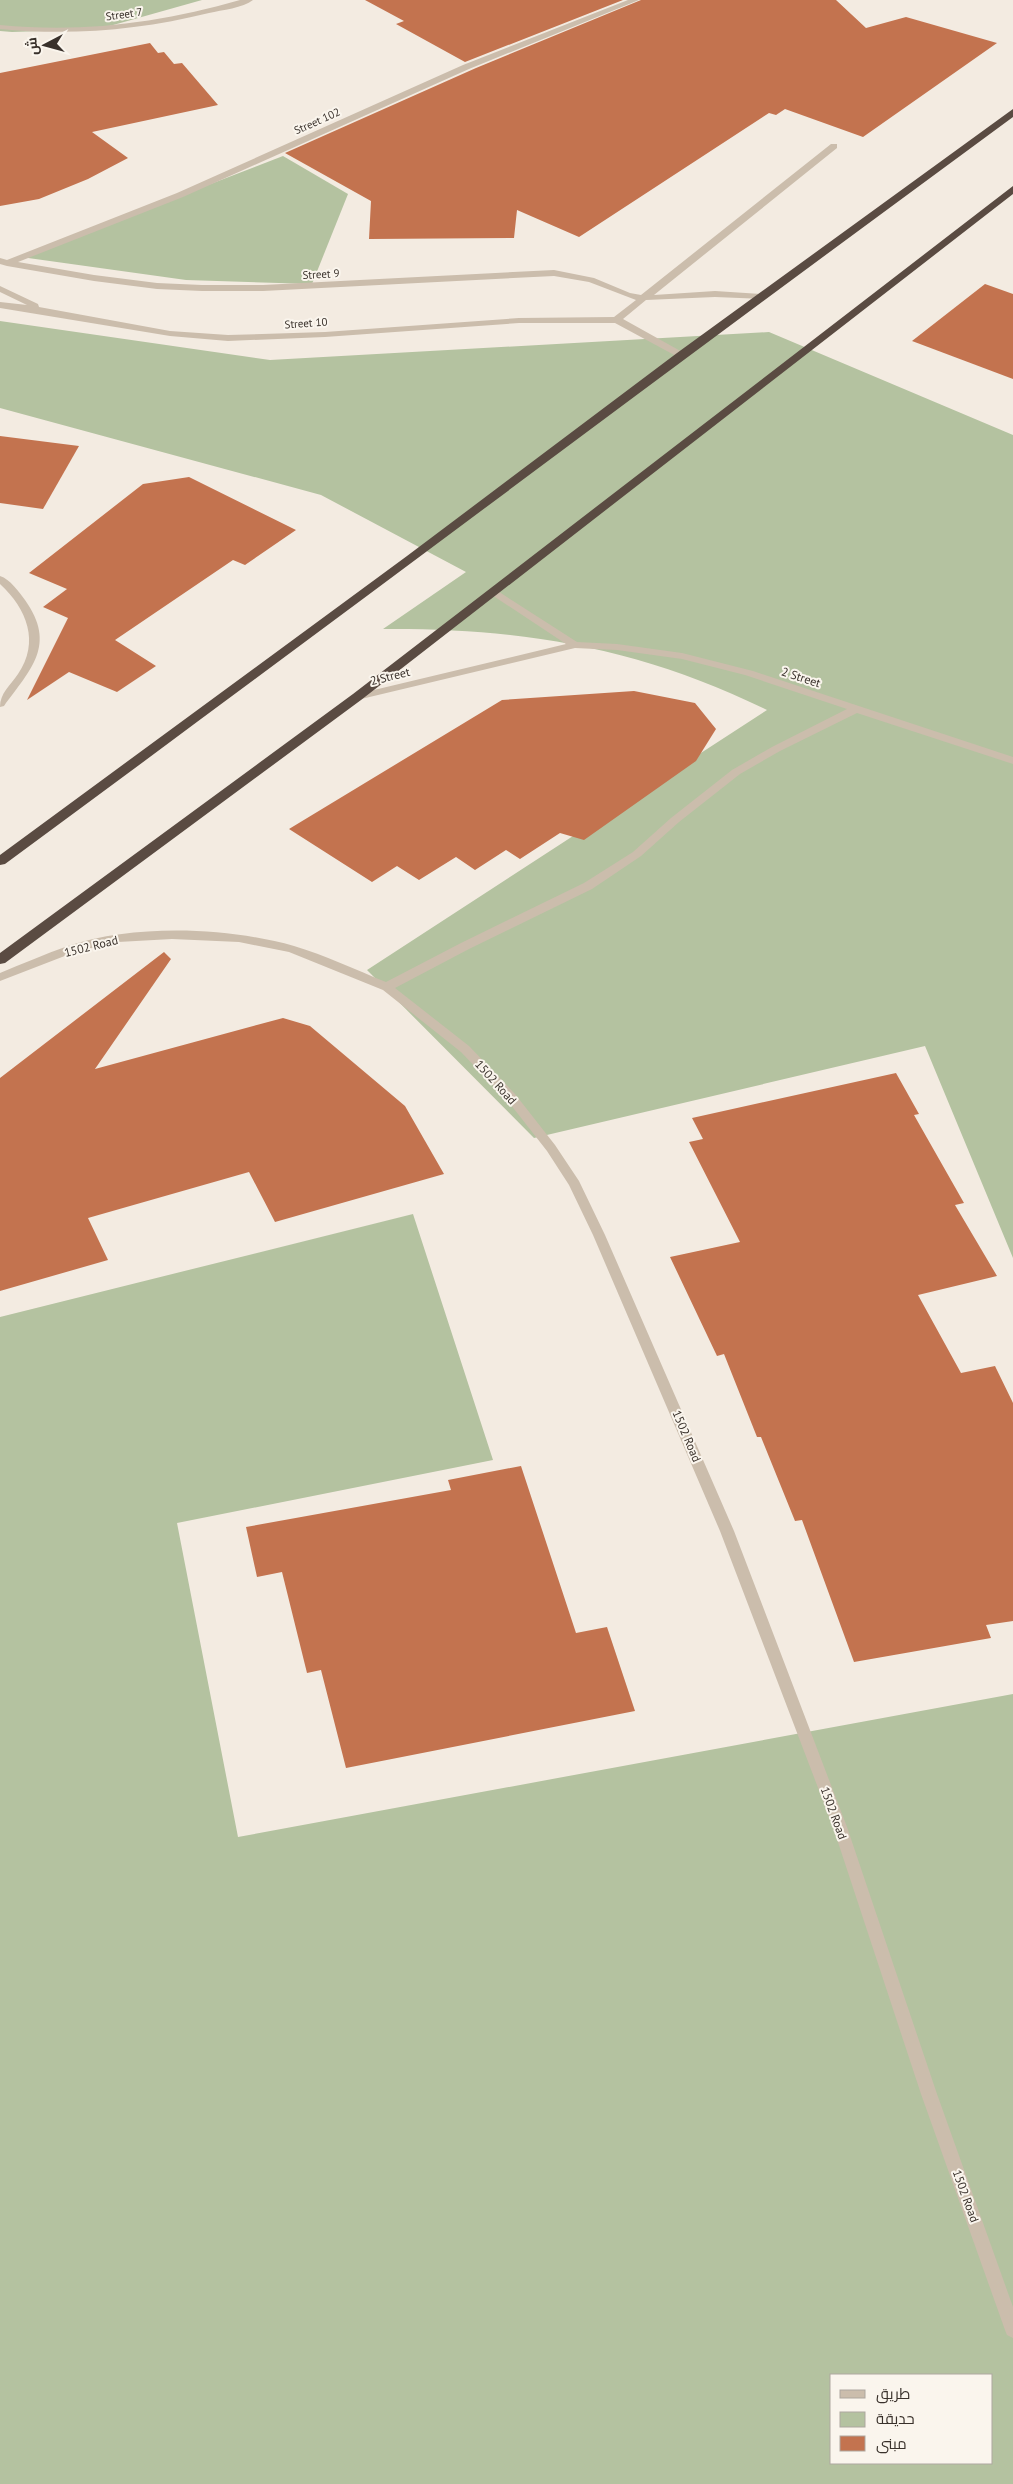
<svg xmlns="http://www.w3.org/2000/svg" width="1013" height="2484" font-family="'PT Sans',Cairo,sans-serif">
<rect width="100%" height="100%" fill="#f3ebe1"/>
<!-- green -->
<g fill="#b4c2a0" fill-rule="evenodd">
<polygon points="0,0 202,0 99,29 12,32 0,31"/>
<polygon points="283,156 348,194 312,284 186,280 21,257"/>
<path d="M0,321L270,360L769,332L1013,435V1258L925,1046L534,1138L367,970L767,710C640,648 523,628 383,629L466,572L321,495L0,408Z"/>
<path d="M413,1214L493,1460L177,1523L238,1837L1013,1694V2484H0V1317ZM832,2375H992V2463H832Z"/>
</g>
<!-- building -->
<g fill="#c3734f">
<polygon points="365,0 623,0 465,62 396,24 404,21"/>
<polygon points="641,0 836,0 866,28 906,17 997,43 863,137 785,109 776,115 769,113 579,237 517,210 514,238 369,239 371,201 285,153 476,68"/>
<polygon points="150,43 158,53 164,52 174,64 182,63 218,105 92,132 128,158 88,179 39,199 0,206 0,73"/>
<polygon points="985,284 1013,294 1013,379 912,341"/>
<polygon points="0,436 79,446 43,509 0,503"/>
<polygon points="189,477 296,530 245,565 233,560 115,640 156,666 117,692 69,672 27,700 68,618 43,607 67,589 29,573 143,484"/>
<polygon points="634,691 695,703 716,729 696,761 584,840 560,833 520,859 506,850 475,870 456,857 419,880 397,866 372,882 289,829 502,700"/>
<polygon points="164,952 171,959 95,1069 283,1018 310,1026 405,1106 444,1174 275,1222 249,1172 88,1218 108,1260 0,1291 0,1078"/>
<polygon points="896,1073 919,1114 914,1115 964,1203 955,1205 997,1276 918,1295 961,1373 995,1366 1013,1403 1013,1621 986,1625 991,1638 854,1662 802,1520 795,1521 761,1437 757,1437 724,1354 717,1356 670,1257 740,1242 689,1142 703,1139 692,1118"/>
<polygon points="521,1466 576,1633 607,1627 635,1711 346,1768 321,1670 307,1673 282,1572 257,1577 246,1527 451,1490 448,1480"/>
</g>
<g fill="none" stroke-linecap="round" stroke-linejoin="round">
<!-- minor -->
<g fill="#cbbdac" fill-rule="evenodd">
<path d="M240,0H253C243,8 222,10 209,13C140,30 71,36 0,29V25C82,33 161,23 240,0Z"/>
<polygon points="628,0 639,0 469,69 183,197 18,262 94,275 157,283 202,285 263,285 554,270 594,278 630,293 641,295 831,144 837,144 837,148 654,295 715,291 761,294 766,297 764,299 715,297 646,300 623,319 684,353 684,357 678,357 615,323 519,323 325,337 228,341 170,336 0,308 0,302 27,305 0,292 0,286 38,304 39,307 170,331 228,335 325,332 519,318 614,317 636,300 589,282 554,276 263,291 202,291 157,289 94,281 7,266 0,264 0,258 7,260 177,193 463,65"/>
<path d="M0,576C10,579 19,592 25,600C57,645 31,669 4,706L0,707C0,693 10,686 18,674C40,642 27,609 0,584Z"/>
<path d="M493,588L577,642L617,644L682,653L753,671L1013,757V764L857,713L780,751L740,774L679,822L641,856L592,889L469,949L395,988L469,1046L515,1094L555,1145L579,1181L605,1235L734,1531L847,1827L937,2094L1013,2307V2338L1007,2335L1005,2330L921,2094L833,1827L720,1531L593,1235L569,1185L547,1151L507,1100L461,1052L383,990L289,952L239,942L172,939L118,942L75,952L0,981V973C22,964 45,954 68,946C135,924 226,927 294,946C325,955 356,970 386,982L461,943L584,883L633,852L671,818L732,770L772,747L847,709L745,675L682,659L617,650L575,648L357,700L353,699V695L566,644L489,593V589Z"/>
</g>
<!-- highway -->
<g fill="#5a4b42" fill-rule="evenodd">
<path d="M1013,109V117C676,364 342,616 5,864L0,865V855L407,556L677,353Z"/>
<polygon points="1013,186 1013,194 361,700 5,963 0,964 0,953 353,694"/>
</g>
</g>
<g text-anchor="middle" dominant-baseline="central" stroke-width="4" stroke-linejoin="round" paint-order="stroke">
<!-- far-street labels -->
<g font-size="11" fill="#39312b" stroke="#faf5ed">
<text transform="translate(124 14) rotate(-8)">Street 7</text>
<text transform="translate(317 121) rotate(-24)">Street 102</text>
<text transform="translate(321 274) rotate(-3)">Street 9</text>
<text transform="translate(306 323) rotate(-4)">Street 10</text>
</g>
<!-- street labels -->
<g font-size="12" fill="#39312b" stroke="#faf5ed">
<text transform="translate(390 676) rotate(-14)">2 Street</text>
<text transform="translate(801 677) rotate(18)">2 Street</text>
<text transform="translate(91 946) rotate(-14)">1502 Road</text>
<text transform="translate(496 1082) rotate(48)">1502 Road</text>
<text transform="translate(687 1436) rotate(67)">1502 Road</text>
<text transform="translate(834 1813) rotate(70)">1502 Road</text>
<text transform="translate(966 2196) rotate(70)">1502 Road</text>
</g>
</g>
<!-- legend -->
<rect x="830" y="2374" width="162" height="90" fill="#faf5ed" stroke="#ada79f"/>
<rect x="840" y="2390" width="25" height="8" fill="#cbbdac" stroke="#ada79f"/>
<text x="876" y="2399" font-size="15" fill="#39312b">طريق</text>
<rect x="840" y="2412" width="25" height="15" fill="#b4c2a0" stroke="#ada79f"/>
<text x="876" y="2424" font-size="15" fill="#39312b">حديقة</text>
<rect x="840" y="2436" width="25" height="15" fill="#c3734f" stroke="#ada79f"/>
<text x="876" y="2449" font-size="15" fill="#39312b">مبنى</text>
<!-- north arrow -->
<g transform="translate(45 45) rotate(264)" stroke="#faf5ed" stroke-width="4" paint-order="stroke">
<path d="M0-4L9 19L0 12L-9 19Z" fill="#39312b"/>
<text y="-8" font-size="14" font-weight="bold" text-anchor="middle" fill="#39312b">ش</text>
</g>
</svg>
